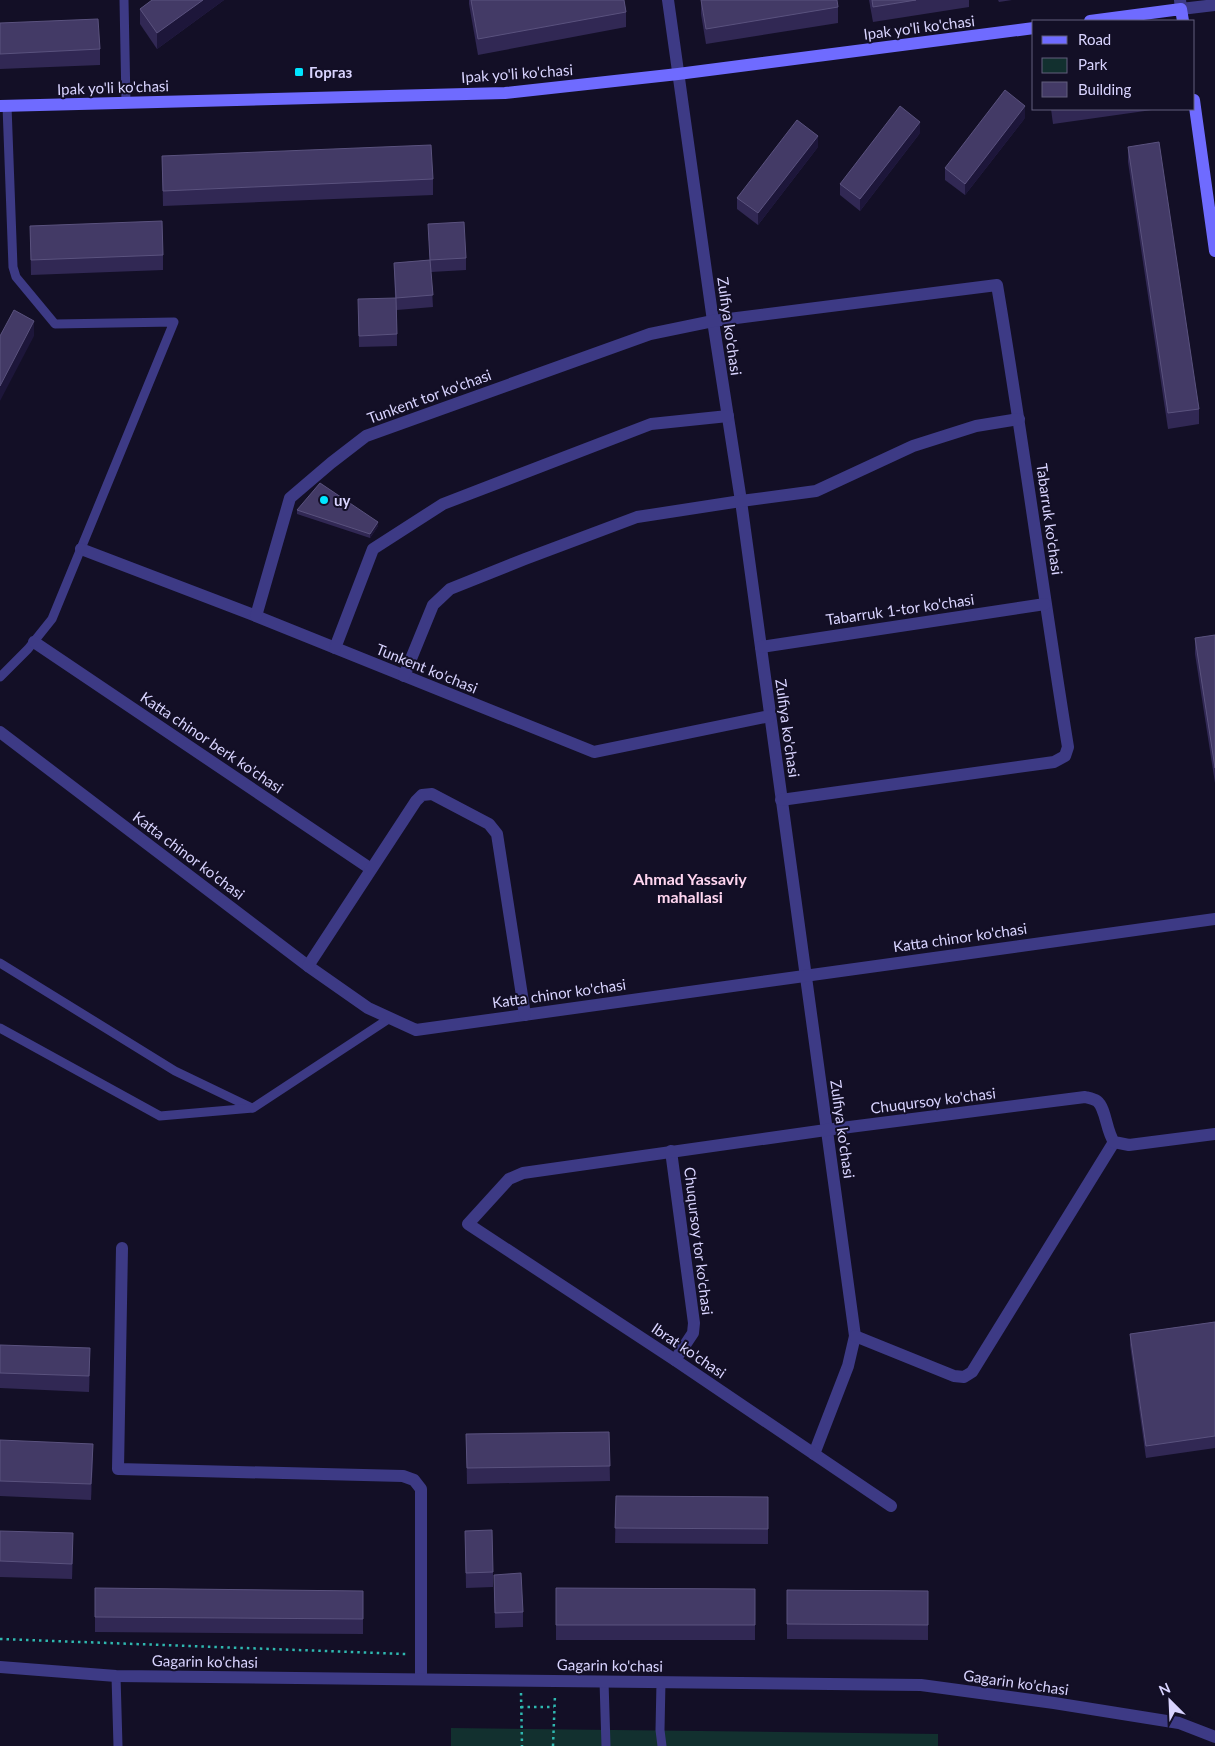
<svg xmlns="http://www.w3.org/2000/svg" width="1215" height="1746" font-family="Lato,sans-serif">
<rect width="100%" height="100%" fill="#130f26"/>
<!-- green -->
<polygon fill="#12302f" points="451,1728 938,1734 938,1746 451,1746"/>
<g fill="none" stroke-linecap="round" stroke-linejoin="round">
<!-- path -->
<g stroke="#2fb8b0" stroke-width="2.5" stroke-dasharray="2.5 4" stroke-linecap="butt">
<polyline points="0,1639 406,1654"/>
<polyline points="521,1693 522,1746"/>
<polyline points="521,1707 554,1707"/>
<polyline points="553,1746 555,1695"/>
</g>
<!-- service -->
<g stroke="#3d3a85" stroke-width="9">
<polyline points="124,0 126,103"/>
<polyline points="0,677 28,649 52,619 174,322 55,324 16,277 13,267 7,106"/>
<polyline points="0,963 175,1071 252,1108"/>
<polyline points="0,1028 160,1116 253,1108 390,1018"/>
<polyline points="116,1676 118,1746"/>
<polyline points="604,1681 606,1746"/>
<polyline points="661,1682 660,1730 662,1746"/>
</g>
<!-- minor -->
<g stroke="#3d3a85" stroke-width="12">
<polyline points="668,0 713,321 741,501 855,1336 848,1366 814,1454"/>
<polyline points="1180,0 1181,9 1215,5"/>
<polyline points="81,549 256,616 594,752 770,716"/>
<path d="M256,616L290,498L331,463L366,436L650,334L713,321L997,285C1023,439 1043,593 1068,747L1065,756L1054,762L781,800"/>
<polyline points="34,642 371,869"/>
<polyline points="761,647 1045,604"/>
<polyline points="335,648 373,549 443,504 651,424 728,416"/>
<polyline points="404,676 433,605 450,589 525,559 637,517 741,501 816,491 913,446 976,426 1019,419"/>
<polyline points="0,732 308,966 368,1008 416,1030 1215,919"/>
<polyline points="308,966 416,801 422,795 432,794 489,824 497,834 525,1015"/>
<polyline points="671,1151 694,1323 693,1333 675,1360"/>
<polyline points="122,1248 118,1469 403,1476 414,1480 421,1489 421,1679"/>
<polyline points="855,1336 954,1376 964,1377 972,1372 1114,1142"/>
<path d="M891,1506L675,1360L468,1224L509,1179L523,1173L826,1130L1085,1097C1089,1098 1094,1099 1097,1101C1106,1108 1106,1131 1114,1142L1129,1145L1215,1134"/>
</g>
<!-- tertiary -->
<polyline stroke="#3d3a85" stroke-width="12" points="0,1667 116,1676 921,1685 1054,1703 1179,1723 1215,1737"/>
<!-- secondary -->
<g stroke="#6f6bff" stroke-width="12">
<polyline points="1090,21 1181,9 1183,21"/>
<polyline points="1194,100 1215,251"/>
<polyline points="0,106 505,93 678,74 1034,28"/>
</g>
</g>
<!-- wall -->
<g fill="#312854">
<polygon points="152,0 224,0 157,49 140,24 140,9"/>
<polygon points="469,0 624,0 626,12 626,27 478,55 469,4"/>
<polygon points="701,0 838,7 838,23 706,44 701,14"/>
<polygon points="869,0 969,0 969,7 873,22"/>
<polygon points="998,0 1012,0 999,2"/>
<polygon points="0,23 100,49 100,65 0,69"/>
<polygon points="1051,109 1152,109 1152,110 1053,124"/>
<polygon points="1025,118 965,195 945,180 945,168"/>
<polygon points="920,133 860,211 840,195 840,184"/>
<polygon points="818,147 758,225 737,209 737,198"/>
<polygon points="1128,147 1199,409 1199,424 1168,429 1128,162"/>
<polygon points="162,156 433,179 433,195 163,206"/>
<polygon points="428,224 466,258 466,270 431,272 433,307 397,310 397,346 359,347 358,311 395,298 394,263 430,260"/>
<polygon points="30,226 163,255 163,270 31,275"/>
<polygon points="297,510 378,526 370,538 297,514"/>
<polygon points="1215,635 1215,783 1195,654 1195,638"/>
<polygon points="1215,1322 1215,1448 1146,1458 1130,1345 1130,1334"/>
<polygon points="0,1345 90,1363 89,1392 0,1388"/>
<polygon points="609,1432 610,1481 467,1484 466,1434"/>
<polygon points="0,1440 93,1459 91,1500 0,1496"/>
<polygon points="616,1496 768,1497 768,1544 615,1543"/>
<polygon points="0,1531 73,1548 72,1579 0,1577"/>
<polygon points="465,1531 493,1572 493,1587 466,1588"/>
<polygon points="494,1575 523,1612 523,1627 495,1628"/>
<polygon points="95,1588 363,1591 363,1634 95,1632"/>
<polygon points="556,1588 755,1589 755,1640 556,1640"/>
<polygon points="787,1590 928,1591 928,1640 787,1639"/>
</g>
<!-- shaded-wall -->
<g fill="#1d163a">
<polygon points="203,0 224,0 157,49 157,33"/>
<polygon points="1025,106 1025,118 965,195 965,184"/>
<polygon points="920,122 920,133 860,211 860,199"/>
<polygon points="818,136 818,147 758,225 758,213"/>
<polygon points="34,321 34,336 0,401 0,386"/>
<polygon points="378,522 378,526 370,538 370,534"/>
<polygon points="90,1348 90,1363 89,1392 89,1376"/>
<polygon points="93,1444 93,1459 91,1500 91,1484"/>
<polygon points="73,1533 73,1548 72,1579 72,1564"/>
</g>
<!-- building -->
<g fill="#433a66" stroke="#5a527e">
<polygon points="152,0 203,0 157,33 140,9"/>
<polygon points="471,0 624,0 626,12 478,39"/>
<polygon points="701,0 837,0 838,7 706,29"/>
<polygon points="872,0 916,0 873,7"/>
<polygon points="98,19 100,49 0,54 0,23"/>
<polygon points="1005,90 1025,106 965,184 945,168"/>
<polygon points="900,106 920,122 860,199 840,184"/>
<polygon points="797,120 818,136 758,213 737,198"/>
<polygon points="1159,142 1199,409 1168,413 1128,147"/>
<polygon points="431,145 433,179 163,191 162,156"/>
<polygon points="162,221 163,255 31,260 30,226"/>
<polygon points="464,222 466,258 430,260 428,224"/>
<polygon points="430,260 433,295 396,298 394,263"/>
<polygon points="396,298 397,334 359,336 358,299"/>
<polygon points="14,310 34,321 0,386 0,336"/>
<polygon points="320,483 378,522 370,534 297,510"/>
<polygon points="1215,635 1215,768 1195,638"/>
<polygon points="1215,1322 1215,1436 1146,1446 1130,1334"/>
<polygon points="0,1345 90,1348 89,1376 0,1373"/>
<polygon points="609,1432 610,1466 467,1468 466,1434"/>
<polygon points="0,1440 93,1444 91,1484 0,1481"/>
<polygon points="616,1496 768,1497 768,1529 615,1528"/>
<polygon points="492,1530 493,1572 466,1573 465,1531"/>
<polygon points="0,1531 73,1533 72,1564 0,1561"/>
<polygon points="521,1573 523,1612 495,1613 494,1575"/>
<polygon points="95,1588 363,1591 363,1619 95,1617"/>
<polygon points="556,1588 755,1589 755,1625 556,1625"/>
<polygon points="787,1590 928,1591 928,1625 787,1624"/>
</g>
<!-- markers -->
<g fill="#00e5ff" stroke="#130f26" stroke-width="2">
<rect x="294" y="67" width="10" height="10" rx="2.5"/>
<circle cx="324" cy="500" r="5"/>
</g>
<g text-anchor="middle" dominant-baseline="central" stroke-width="4" stroke-linejoin="round" paint-order="stroke">
<!-- street labels -->
<g font-size="15" fill="#d9d4ff" stroke="#130f26">
<text transform="translate(919 27) rotate(-7)">Ipak yo'li ko'chasi</text>
<text transform="translate(517 73) rotate(-4)">Ipak yo'li ko'chasi</text>
<text transform="translate(113 87) rotate(-2)">Ipak yo'li ko'chasi</text>
<text transform="translate(730 326) rotate(82)">Zulfiya ko'chasi</text>
<text transform="translate(429 396) rotate(-20)">Tunkent tor ko'chasi</text>
<text transform="translate(1050 519) rotate(82)">Tabarruk ko'chasi</text>
<text transform="translate(900 609) rotate(-8)">Tabarruk 1-tor ko'chasi</text>
<text transform="translate(427 668) rotate(22)">Tunkent ko'chasi</text>
<text transform="translate(788 728) rotate(82)">Zulfiya ko'chasi</text>
<text transform="translate(212 742) rotate(34)">Katta chinor berk ko'chasi</text>
<text transform="translate(189 855) rotate(37)">Katta chinor ko'chasi</text>
<text transform="translate(960 937) rotate(-8)">Katta chinor ko'chasi</text>
<text transform="translate(559 993) rotate(-8)">Katta chinor ko'chasi</text>
<text transform="translate(933 1100) rotate(-7)">Chuqursoy ko'chasi</text>
<text transform="translate(843 1129) rotate(82)">Zulfiya ko'chasi</text>
<text transform="translate(699 1241) rotate(83)">Chuqursoy tor ko'chasi</text>
<text transform="translate(689 1350) rotate(34)">Ibrat ko'chasi</text>
<text transform="translate(205 1661) rotate(1)">Gagarin ko'chasi</text>
<text transform="translate(610 1665) rotate(1)">Gagarin ko'chasi</text>
<text transform="translate(1016 1682) rotate(8)">Gagarin ko'chasi</text>
</g>
<!-- poi labels -->
<g font-size="15" font-weight="bold" fill="#d9d4ff" stroke="#130f26" text-anchor="start">
<text x="309" y="72">Горгаз</text>
<text x="334" y="500">uy</text>
</g>
<!-- neighbourhood labels -->
<g font-size="16" font-weight="bold" fill="#ffd6f0" stroke="#130f26">
<text x="690" y="878">Ahmad Yassaviy<tspan x="690" dy="18">mahallasi</tspan></text>
</g>
</g>
<!-- legend -->
<rect x="1032" y="20" width="162" height="90" fill="#130f26" stroke="#625e7d"/>
<rect x="1042" y="36" width="25" height="8" fill="#6f6bff" stroke="#625e7d"/>
<text x="1078" y="45" font-size="15" fill="#d9d4ff">Road</text>
<rect x="1042" y="58" width="25" height="15" fill="#12302f" stroke="#625e7d"/>
<text x="1078" y="70" font-size="15" fill="#d9d4ff">Park</text>
<rect x="1042" y="82" width="25" height="15" fill="#433a66" stroke="#625e7d"/>
<text x="1078" y="95" font-size="15" fill="#d9d4ff">Building</text>
<!-- north arrow -->
<g transform="translate(1170 1701) rotate(336)" stroke="#130f26" stroke-width="4" paint-order="stroke">
<path d="M0-4L9 19L0 12L-9 19Z" fill="#d9d4ff"/>
<text y="-8" font-size="14" font-weight="bold" text-anchor="middle" fill="#d9d4ff">N</text>
</g>
</svg>
